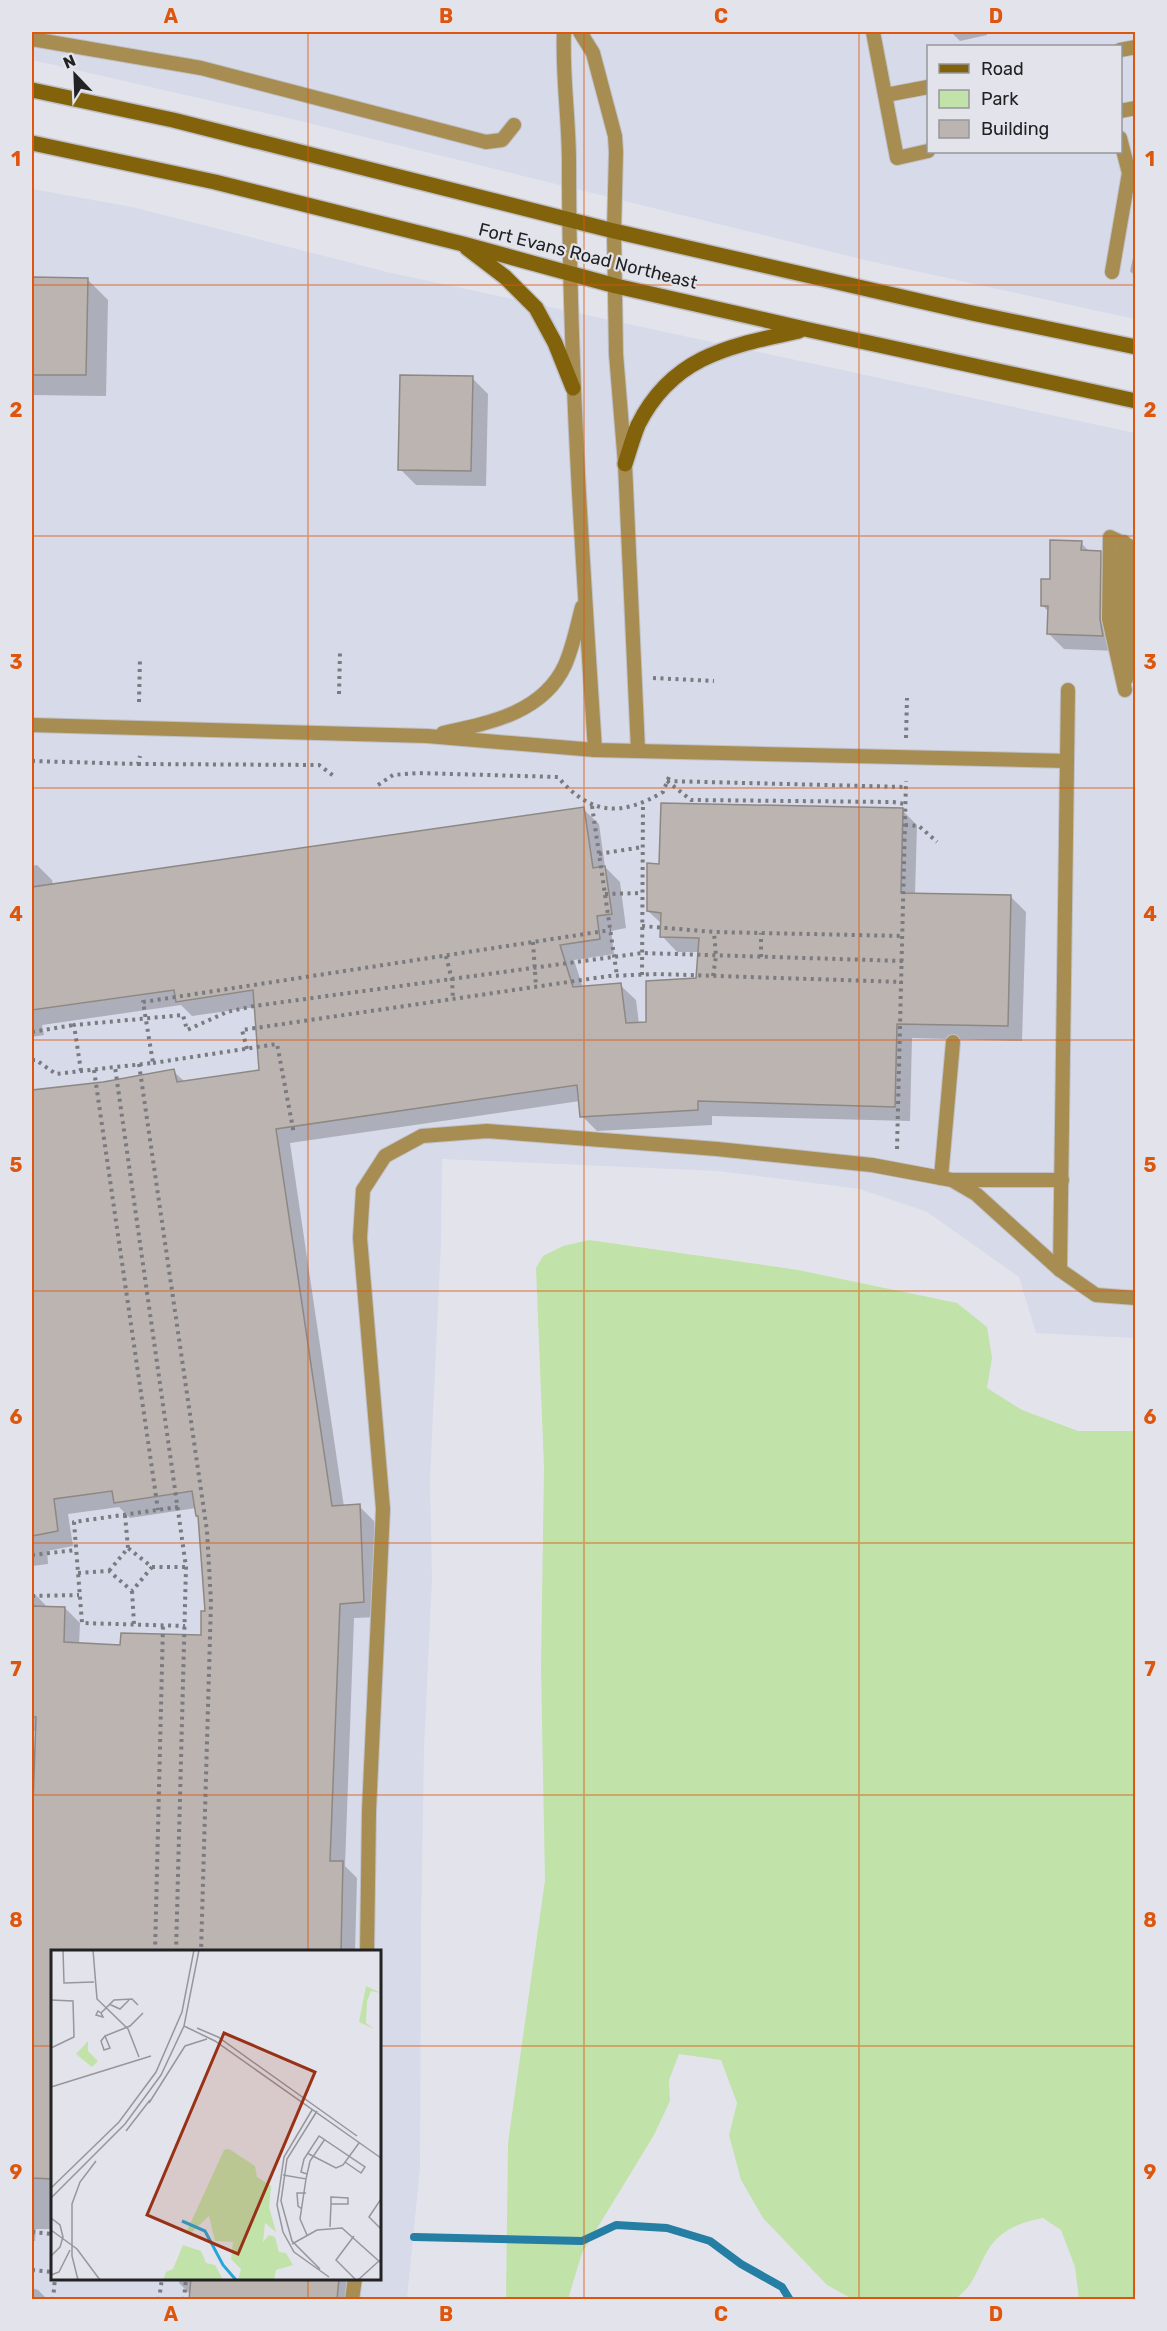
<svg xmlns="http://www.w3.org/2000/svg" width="1167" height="2331" font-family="Rubik,sans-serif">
<rect width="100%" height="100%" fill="#e3e4eb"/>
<!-- built -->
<g fill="#d7dae8" fill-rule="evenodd">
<path d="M32,32H1135V319L865,260L296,120L32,60ZM928,46H1120V152H928Z"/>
<path d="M32,189L132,207L387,272L1135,433V1338L1036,1333L1019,1277L927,1212L860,1189L718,1171L442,1159L441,1242L430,1479L432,1579L424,1749L421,1931L420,2168L407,2299H32ZM52,1952H380V2278H52Z"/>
</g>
<!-- green -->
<path fill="#c1e2a9" d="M589,1240L798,1270L957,1303L987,1327L992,1358L987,1388L1022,1410L1078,1431H1135V2299H1079L1075,2267L1061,2230L1043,2218C1021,2222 1000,2230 988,2250C976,2270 975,2285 955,2299H852L827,2285L763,2218L741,2180L729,2135L737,2103L721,2060L679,2054L669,2080L670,2101L654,2135L582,2253L568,2299H506L508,2143L545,1880L541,1667L544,1467L536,1268L543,1256L563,1246Z"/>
<!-- shadow -->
<g fill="#0003">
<polygon points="951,32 987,32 987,35 960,41"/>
<polygon points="1136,244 1136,277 1130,271"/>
<polygon points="32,278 87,279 108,300 106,396 32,395"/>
<polygon points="472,378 488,394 486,486 416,485 400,469"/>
<polygon points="1081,543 1090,552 1100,552 1116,568 1118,651 1064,649 1048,633 1049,612 1042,605 1051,581"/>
<polygon points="583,809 599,824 605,867 620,882 626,928 611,931 614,954 574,960 583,988 620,985 636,1000 639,1024 647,1023 697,980 700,952 677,952 662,936 662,924 648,911 661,865 902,810 917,825 915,894 1011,897 1026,912 1022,1041 912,1038 910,1121 712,1116 712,1125 597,1131 582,1116 580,1101 290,1143 344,1507 359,1506 374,1521 379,1617 354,1618 345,1866 357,1878 355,1952 52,1952 52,2229 36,2229 35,2241 32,2241 32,1834 33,1834 37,1731 32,1731 32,1594 35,1594 48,1608 65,1608 80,1623 79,1644 122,1646 202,1637 207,1612 199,1518 196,1508 130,1518 119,1507 68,1514 73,1546 47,1551 48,1564 32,1566 32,1086 33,1092 104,1083 173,1071 185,1082 261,1071 256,1007 192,1016 181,1005 42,1025 44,1035 32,1037 32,866 37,865 52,880 53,886"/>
<polygon points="180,2278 356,2278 353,2300 191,2300 191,2295 179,2283"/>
<polygon points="32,2288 38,2290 48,2300 32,2300"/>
</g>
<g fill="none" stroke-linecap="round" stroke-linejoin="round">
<!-- stream -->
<polyline stroke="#257ea3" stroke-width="8" points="414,2237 582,2241 616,2225 667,2228 710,2241 741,2264 782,2287 790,2300"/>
</g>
<!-- building -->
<g fill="#bbb4b0" stroke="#8e8884" stroke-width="1.5">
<polygon points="32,277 88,278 86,375 32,375"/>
<polygon points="400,375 473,376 471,471 398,470"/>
<polygon points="1050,540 1082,541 1081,550 1101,551 1100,619 1103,636 1047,634 1048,606 1041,606 1041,579 1050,579"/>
<polygon points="661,803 903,808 901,893 1011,895 1008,1026 897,1024 895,1107 698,1101 698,1110 580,1117 577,1085 276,1129 332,1506 360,1504 364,1602 340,1604 330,1861 343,1861 341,1952 52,1952 52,2179 32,2178 32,1833 36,1717 32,1717 32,1606 65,1607 64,1642 120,1645 121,1633 201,1635 201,1611 205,1611 198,1516 196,1516 192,1491 114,1503 112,1491 54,1499 58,1531 32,1536 32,1090 103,1082 174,1069 177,1082 259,1070 253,990 176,1002 174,990 32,1010 32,887 584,807 593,868 605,866 612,914 597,916 600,939 560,945 573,987 621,983 626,1023 646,1022 646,981 696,978 699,938 660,937 661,913 647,911 647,863 659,864"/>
<polygon points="191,2278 339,2278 337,2300 189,2300"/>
</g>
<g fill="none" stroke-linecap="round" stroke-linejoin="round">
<defs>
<g id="service">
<path d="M564,32C562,75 569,119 569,163C569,359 582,554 595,750"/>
<polyline points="580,32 593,53 615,136 616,152 614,231 616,354 625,464 638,750"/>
<polyline points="873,32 897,158 928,151"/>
<polyline points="32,39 201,68 486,142 502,140 514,125"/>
<polyline points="1120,50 1136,47"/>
<polyline points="886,95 928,87"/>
<polyline points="1120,111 1136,108"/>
<polyline points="1112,272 1129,173 1120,138"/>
<polyline points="1121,643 1119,617 1124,542"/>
<polyline points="1126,679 1132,617 1135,548"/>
<polyline points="1068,690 1060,1270 1096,1295 1136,1298"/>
<polyline points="1125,690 1109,619 1110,537 1136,549"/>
<polyline points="32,725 427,736 595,750 1067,761"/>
<path d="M443,733C489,723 543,713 565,665C573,647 577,626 582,607"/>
<polyline points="941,1178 953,1042"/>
<polyline points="954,1180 1062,1180"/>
<polyline points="367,1952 369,1811 383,1509 360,1238 363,1190 385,1156 422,1136 487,1131 717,1149 872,1165 952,1180 976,1194 1060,1270"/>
<polyline points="352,2300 355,2278"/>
</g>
<g id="secondary">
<polyline points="32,90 173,120 614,231 972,313 1136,347"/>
<polyline points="32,143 215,182 463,244 616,286 805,329 1136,401"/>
<polyline points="467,248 505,277 536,308 555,343 573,388"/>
<path d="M625,464C629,452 633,437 638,425C673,355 731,346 799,331"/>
</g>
</defs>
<!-- service casing -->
<use href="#service" stroke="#c0c1c7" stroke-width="16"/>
<!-- secondary casing -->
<use href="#secondary" stroke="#c0c1c7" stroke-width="18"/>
<!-- path -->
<g stroke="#7a7b80" stroke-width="4" stroke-dasharray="3 4.5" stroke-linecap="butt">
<polyline points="653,678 714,681"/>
<polyline points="339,694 340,652"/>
<polyline points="139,702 140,657"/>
<polyline points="906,738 907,698"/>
<polyline points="32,761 138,764 140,756"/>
<polyline points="138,764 319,765 335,777"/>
<polyline points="667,781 691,800 893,802 905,804"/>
<polyline points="667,781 906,787"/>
<path d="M378,785L393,775L417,773L558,777C590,815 621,817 663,792L669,777"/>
<polyline points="592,806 617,976"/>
<polyline points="905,825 919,826 937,842"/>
<polyline points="599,854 642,847"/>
<polyline points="605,894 642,893"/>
<polyline points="642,926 714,932 903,936"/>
<polyline points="533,942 536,987"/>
<polyline points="446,956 452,980 453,999"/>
<polyline points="761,957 761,933"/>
<polyline points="642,975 643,804"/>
<polyline points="713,976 716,956 714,932"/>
<polyline points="32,1032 74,1025"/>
<polyline points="247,1049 242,1030 609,976 657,974 902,982"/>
<polyline points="32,1060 36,1060 56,1074 115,1067"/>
<polyline points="153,1063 277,1044 294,1134"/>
<polyline points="139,1064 207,1531 211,1602 201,1952"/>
<polyline points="94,1070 158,1510"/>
<polyline points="81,1071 74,1025 183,1015 187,1030 227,1012 254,1006 642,953 903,961"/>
<polyline points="897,1149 906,781"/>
<polyline points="178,1507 74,1522 82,1623 185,1626"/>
<polyline points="125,1515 128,1548"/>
<polyline points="32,1555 76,1550"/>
<polyline points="152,1567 186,1567"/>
<polyline points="78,1573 109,1571 132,1591 152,1567 128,1548 109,1571"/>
<polyline points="132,1591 134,1624"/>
<polyline points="32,1596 79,1595"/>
<polyline points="155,1952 163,1625"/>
<polyline points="176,1952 186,1567 115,1067 153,1063 143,1002 611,930"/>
<polyline points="32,2232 52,2234"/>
<polyline points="32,2270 52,2272"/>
<polyline points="53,2300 55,2278"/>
<polyline points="159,2300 162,2278"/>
<polyline points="184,2300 186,2278"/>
</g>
<!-- service -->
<use href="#service" stroke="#a78d51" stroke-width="14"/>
<!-- secondary -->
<use href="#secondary" stroke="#82630b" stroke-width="15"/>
</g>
<!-- grid -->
<path fill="none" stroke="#de560d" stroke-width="1.5" stroke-opacity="0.55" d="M308,32V1952M584,32V2300M859,32V2300M32,285H1136M32,536H1136M32,788H1136M32,1040H1136M32,1291H1136M32,1543H1136M32,1795H1136M32,2046H52M380,2046H1136M308,2278V2300"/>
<g text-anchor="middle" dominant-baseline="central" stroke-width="4.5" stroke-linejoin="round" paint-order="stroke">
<!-- street labels -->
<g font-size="18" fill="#222225" stroke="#e3e4eb">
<text transform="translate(588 256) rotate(14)">Fort Evans Road Northeast</text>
</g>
</g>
<!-- overview -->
<g transform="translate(51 1950)">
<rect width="330" height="330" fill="#e3e4eb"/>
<path d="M315,36L330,43L320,41L316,51L315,73L323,79L308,72ZM37,91V101L47,111L41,117L25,104ZM178,199L204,216L206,227L220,236L218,257L225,282L214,273L212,292L218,285L224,287L228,302L235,303L242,315L225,320L223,330H187L190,319L180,309L182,292L164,291L158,266L139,284L135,283L173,200ZM132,295L150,301L155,313L164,315L172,330H112L115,322L122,319Z" fill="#c1e2a9"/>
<path fill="none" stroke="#26a6d9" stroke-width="3" d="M131,271L154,281L172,315L185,330"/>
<path fill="none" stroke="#96969c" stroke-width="1.5" d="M12,0L13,33L43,32M42,0L46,49L77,79L88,107M0,50L22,51L23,87L0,98M58,54L69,59L78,50M47,61L50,63L52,67L45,65ZM50,63L63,50L81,49L87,55M133,76L164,91L330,208M146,78L167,87L306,186M54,86L79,76L92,63M54,86L59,98L53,100L50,91ZM0,137L100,106M98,153L134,96L156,89M261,160L233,207L226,255L232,282L243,302L278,327M266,161L236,209L230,251L241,291L269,319M75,181L99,150M256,203L285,218L292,215L308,193M256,224L250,222L253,209L268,186L314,217L310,223L294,212M232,225L255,229L259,211L274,189M255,229L249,269L256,285M0,238L68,172L105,122L131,62L143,0M280,247L297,248V254H280ZM0,248L74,174L110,125L133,76L148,0M330,249L318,267L330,279M251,259L247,256L246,243H255M0,268L9,275L12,287L9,297L0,306M279,277L280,254M0,280L26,299L49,330M303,286L285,310L305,330M241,294L266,280L291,278L330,313M0,325L8,322L19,300M27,330L21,306V254L29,232L45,211M307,330L329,310"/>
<path fill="#983115" fill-opacity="0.15" stroke="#983115" stroke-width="3" d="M173,83L264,122L187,304L96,265Z"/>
<rect width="330" height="330" fill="none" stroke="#222225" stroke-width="3"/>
</g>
<!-- border -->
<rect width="1167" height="2331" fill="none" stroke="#e3e4eb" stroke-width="66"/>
<!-- legend -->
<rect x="927" y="45" width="195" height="108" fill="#e3e4eb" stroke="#96969c" stroke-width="1.5"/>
<rect x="939" y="64" width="30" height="9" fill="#82630b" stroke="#96969c" stroke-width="1.5"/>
<text x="981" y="75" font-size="18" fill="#222225">Road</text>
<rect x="939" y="90" width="30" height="18" fill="#c1e2a9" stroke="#96969c" stroke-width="1.5"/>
<text x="981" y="105" font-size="18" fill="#222225">Park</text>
<rect x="939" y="120" width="30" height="18" fill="#bbb4b0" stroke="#96969c" stroke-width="1.5"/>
<text x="981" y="135" font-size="18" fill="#222225">Building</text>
<!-- north arrow -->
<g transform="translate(75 75) rotate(337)" stroke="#e3e4eb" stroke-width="4.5" paint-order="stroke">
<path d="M0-4.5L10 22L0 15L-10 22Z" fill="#222225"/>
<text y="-9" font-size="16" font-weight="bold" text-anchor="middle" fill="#222225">N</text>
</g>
<rect x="33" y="33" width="1101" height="2265" fill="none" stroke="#de560d" stroke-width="2"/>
<g font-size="20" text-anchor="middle" font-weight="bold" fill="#de560d">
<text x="171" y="23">A</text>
<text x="446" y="23">B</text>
<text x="721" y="23">C</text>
<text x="996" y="23">D</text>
<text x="16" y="166">1</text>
<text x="1150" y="166">1</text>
<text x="16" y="417">2</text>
<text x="1150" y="417">2</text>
<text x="16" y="669">3</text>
<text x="1150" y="669">3</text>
<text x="16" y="921">4</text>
<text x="1150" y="921">4</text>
<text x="16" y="1172">5</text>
<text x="1150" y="1172">5</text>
<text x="16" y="1424">6</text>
<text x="1150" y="1424">6</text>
<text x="16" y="1676">7</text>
<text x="1150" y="1676">7</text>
<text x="16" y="1927">8</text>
<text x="1150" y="1927">8</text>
<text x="16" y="2179">9</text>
<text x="1150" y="2179">9</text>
<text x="171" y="2321">A</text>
<text x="446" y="2321">B</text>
<text x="721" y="2321">C</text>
<text x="996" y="2321">D</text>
</g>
</svg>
